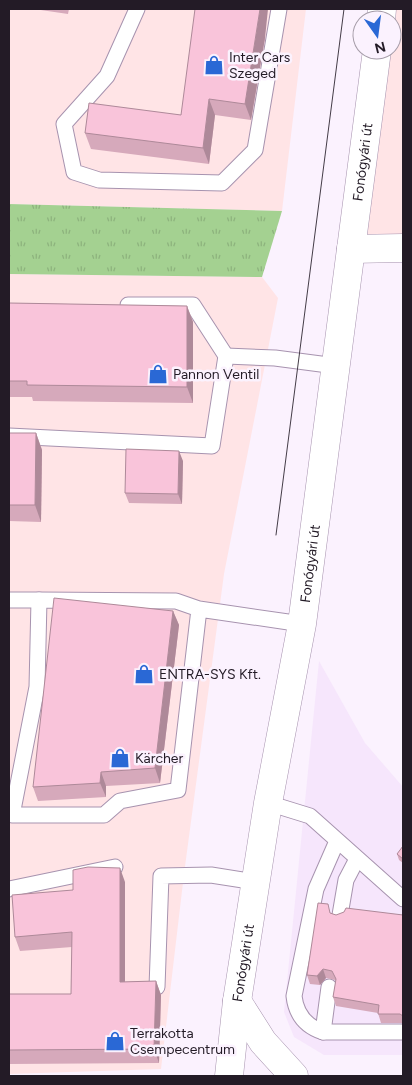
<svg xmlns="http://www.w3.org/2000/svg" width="412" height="1085" font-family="Figtree,sans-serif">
<defs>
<pattern id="grass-tufts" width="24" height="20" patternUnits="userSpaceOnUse" patternTransform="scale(1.25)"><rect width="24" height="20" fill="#a4d191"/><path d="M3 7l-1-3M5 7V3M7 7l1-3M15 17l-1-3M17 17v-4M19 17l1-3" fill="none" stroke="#8db37d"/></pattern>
</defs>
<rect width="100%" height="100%" fill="#fbf2fe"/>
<!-- built -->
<polygon fill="#f6e6fc" points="319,661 365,743 403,787 403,1055 324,1055 294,1037 284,1012"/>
<!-- industrial -->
<g fill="#ffe4e6">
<polygon points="9,9 306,9 282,211 9,204"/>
<polygon points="395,9 403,9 403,248 362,249 389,50 392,50"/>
<polygon points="9,274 262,277 278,298 224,574 184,874 161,1069 9,1074"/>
</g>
<!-- grass -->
<polygon fill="url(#grass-tufts)" points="9,204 282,211 262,277 9,274"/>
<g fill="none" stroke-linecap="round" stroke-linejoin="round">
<defs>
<g id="service">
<polyline points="137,9 107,76 64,124 74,172 99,180 222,183 255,150 279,9"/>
<polyline points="226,356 275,358 336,366"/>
<polyline points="9,436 212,446 226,356 193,305 128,305"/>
<polyline points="9,600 39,600"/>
<polyline points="199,609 176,601 39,600 37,687 12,815 104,815 120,801 178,790 199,609 302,624"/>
<polyline points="268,803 310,816 403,899"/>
<path d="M337,841L316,889L294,996C296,1014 305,1026 323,1032H403"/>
<polyline points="9,889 115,867"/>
<polyline points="340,915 346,880 357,859"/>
<polyline points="157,987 161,876 211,875 256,882"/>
<polyline points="323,1032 329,987"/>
</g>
<polyline id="minor" points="351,249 403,248"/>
<g id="tertiary">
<polyline points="381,20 382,9"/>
<path id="s1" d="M229,1076L237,1001L268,803L302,624L377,50"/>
</g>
<polyline id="primary" points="237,1001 263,1042 294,1076"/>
</defs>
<!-- service casing -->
<use href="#service" stroke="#a793af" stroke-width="17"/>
<!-- minor casing -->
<use href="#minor" stroke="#a793af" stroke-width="29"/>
<!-- tertiary casing -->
<use href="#tertiary" stroke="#a793af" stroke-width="29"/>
<!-- primary casing -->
<use href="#primary" stroke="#a793af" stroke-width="29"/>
<!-- service -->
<use href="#service" stroke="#fff" stroke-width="15"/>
<!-- minor -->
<use href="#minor" stroke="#fff" stroke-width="28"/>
<!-- tertiary -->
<use href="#tertiary" stroke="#fff" stroke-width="28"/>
<!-- primary -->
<use href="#primary" stroke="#fff" stroke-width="28"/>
<!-- tram -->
<polyline stroke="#443c47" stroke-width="1" points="276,535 344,9"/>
</g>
<!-- wall -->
<g fill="#d6a9bb">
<polygon points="34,9 69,9 68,14"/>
<polygon points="265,38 251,120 215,115 209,164 91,149 85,133 181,115"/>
<polygon points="9,303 187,306 193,322 193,403 33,401 32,397 9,397"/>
<polygon points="9,433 36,433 42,450 41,522 9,521"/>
<polygon points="183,461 182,504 129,503 125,493"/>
<polygon points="173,611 179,625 160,783 106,786 106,797 38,801 33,787"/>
<polygon points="403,846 403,863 399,860 397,854"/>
<polygon points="125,882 125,982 156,981 161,995 159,1063 9,1064 9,994 71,994 72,947 20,951 15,937 73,890"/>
<polygon points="331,913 336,915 403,915 403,1023 381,1023 378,1013 336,1006 333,997 336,981 335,980 326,978 320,985 310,984 307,975"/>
</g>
<!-- shaded-wall -->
<g fill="#ae8999">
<polygon points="260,9 268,9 265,38 251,120 245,104"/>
<polygon points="209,99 215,115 209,164 203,148"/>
<polygon points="187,306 193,322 193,403 187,387"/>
<polygon points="36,433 42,450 41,522 35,505"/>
<polygon points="179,451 183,461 182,504 178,494"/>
<polygon points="173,611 179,625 160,783 155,768"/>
<polygon points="101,772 106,786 106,797 100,783"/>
<polygon points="120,868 125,882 125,996 120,982"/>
<polygon points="323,969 326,978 320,985 317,976"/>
<polygon points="156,981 161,995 159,1063 154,1049"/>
</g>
<!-- building -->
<g fill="#f9c4da" stroke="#ae8999">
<polygon points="195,9 260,9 245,104 209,99 203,148 85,133 89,103 181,115"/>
<polygon points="9,303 187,306 187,387 27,385 27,381 9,381"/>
<polygon points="9,433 36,433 35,505 9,505"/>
<polygon points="126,449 179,451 178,494 125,493"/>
<polygon points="54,598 173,611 155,768 101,772 100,783 33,787"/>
<polygon points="403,846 403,859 397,854"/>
<polygon points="88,867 120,868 120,982 156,981 154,1049 9,1050 9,994 71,994 72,932 15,937 12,895 73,890 73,870"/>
<polygon points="318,903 328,904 330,913 336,915 344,912 346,908 403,915 403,1016 400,1014 378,1014 379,1005 333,997 336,979 332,971 323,969 317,976 307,975"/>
</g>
<!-- icons -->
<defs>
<symbol id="shop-bare" viewBox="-9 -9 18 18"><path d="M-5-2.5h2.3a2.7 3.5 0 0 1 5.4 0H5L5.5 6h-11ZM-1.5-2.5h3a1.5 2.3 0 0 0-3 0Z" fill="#2a68d5" stroke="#fbf2fe" stroke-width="2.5" paint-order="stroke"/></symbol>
</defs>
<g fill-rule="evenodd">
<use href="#shop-bare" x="200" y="51" width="28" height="28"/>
<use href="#shop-bare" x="144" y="360" width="28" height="28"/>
<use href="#shop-bare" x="130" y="660" width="28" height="28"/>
<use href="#shop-bare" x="106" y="744" width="28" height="28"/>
<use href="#shop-bare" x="101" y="1027" width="28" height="28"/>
</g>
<g text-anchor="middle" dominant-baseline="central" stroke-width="5" stroke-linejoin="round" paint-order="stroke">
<!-- poi labels -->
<g font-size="14" fill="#231b26" stroke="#fbf2fe" text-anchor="start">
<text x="229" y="57">Inter Cars<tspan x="229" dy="16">Szeged</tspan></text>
<text x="173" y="374">Pannon Ventil</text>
<text x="159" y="674">ENTRA-SYS Kft.</text>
<text x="135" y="758">Kärcher</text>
<text x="130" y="1033">Terrakotta<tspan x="130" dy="16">Csempecentrum</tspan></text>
</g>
<!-- street labels -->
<g font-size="14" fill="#231b26" stroke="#fbf2fe">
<text stroke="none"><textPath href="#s1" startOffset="924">Fonógyári út</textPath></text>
<text stroke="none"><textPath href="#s1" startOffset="519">Fonógyári út</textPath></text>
<text stroke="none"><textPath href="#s1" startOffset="114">Fonógyári út</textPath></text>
</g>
</g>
<!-- border -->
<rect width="412" height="1085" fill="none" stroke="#231b26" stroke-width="20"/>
<!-- north arrow -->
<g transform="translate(377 35) rotate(166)"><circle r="24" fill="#fbf2fe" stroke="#a59ca8"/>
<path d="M0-4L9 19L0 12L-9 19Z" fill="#2a68d5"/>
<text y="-8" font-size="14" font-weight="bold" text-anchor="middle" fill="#231b26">N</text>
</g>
</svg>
